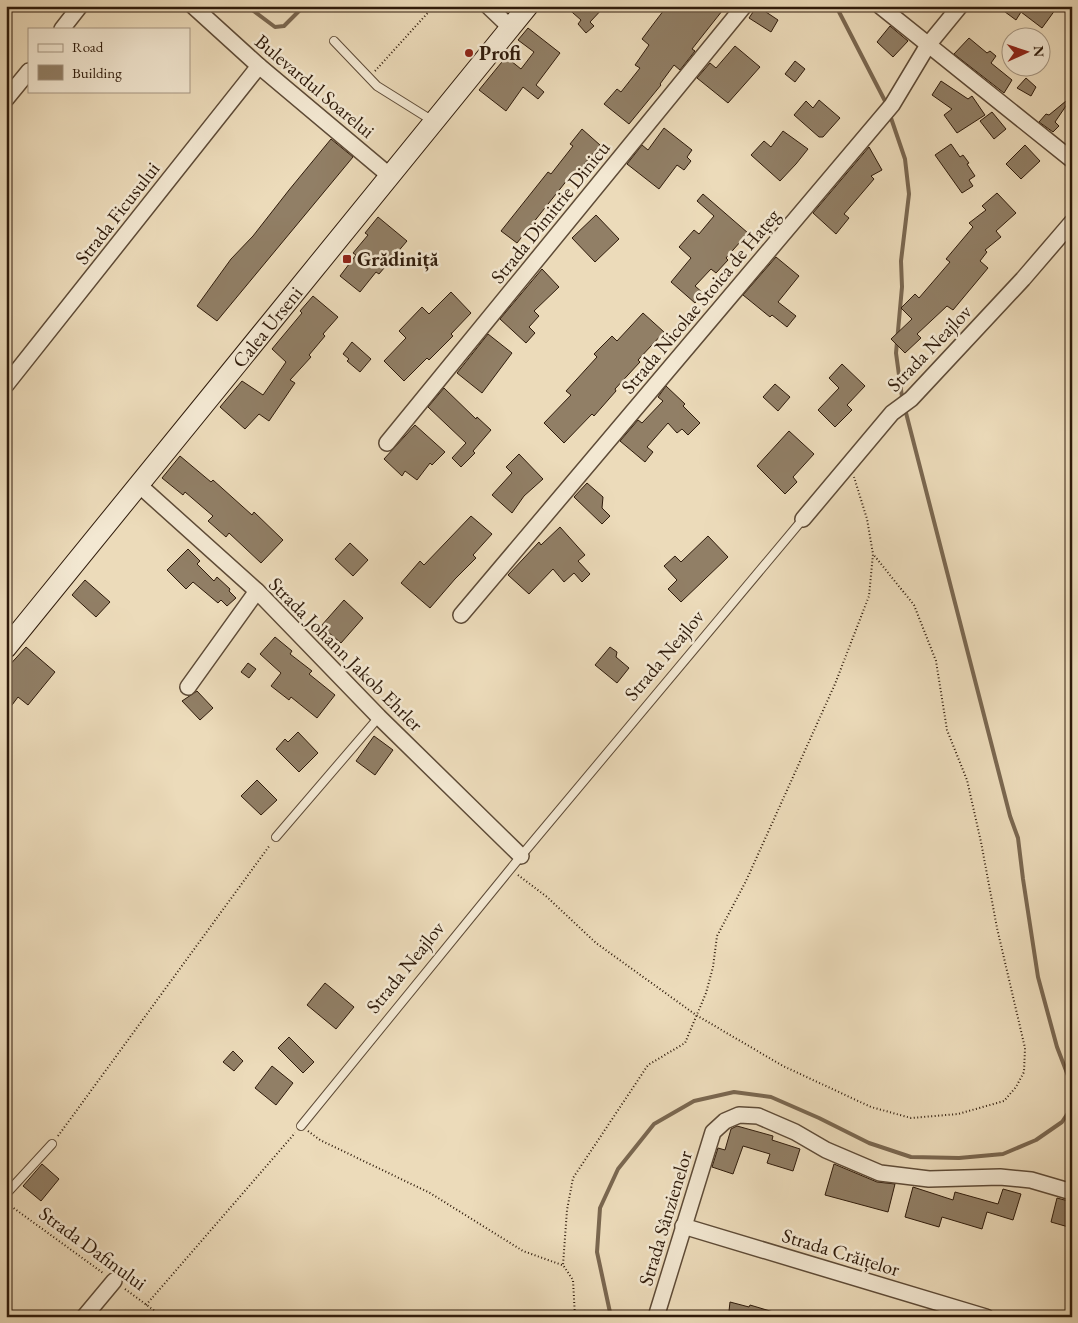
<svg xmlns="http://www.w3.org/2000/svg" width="1078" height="1323" font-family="'EB Garamond',serif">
<rect width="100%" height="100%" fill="#ecdbba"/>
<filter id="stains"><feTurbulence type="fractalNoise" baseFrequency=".004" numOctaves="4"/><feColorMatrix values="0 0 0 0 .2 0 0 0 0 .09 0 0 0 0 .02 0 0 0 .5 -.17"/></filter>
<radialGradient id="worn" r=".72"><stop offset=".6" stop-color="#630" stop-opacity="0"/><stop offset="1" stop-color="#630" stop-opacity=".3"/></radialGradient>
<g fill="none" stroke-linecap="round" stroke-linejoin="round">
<!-- stream -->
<g stroke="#7a6750" stroke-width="4">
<polyline points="247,6 275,27 284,26 304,6"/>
<polyline points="836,6 885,101"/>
<polyline points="891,118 905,159 909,194 901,261 902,287 896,353 902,397"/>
<polyline points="905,409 1010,816 1018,838 1023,879 1038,977 1057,1047 1072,1086"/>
<polyline points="611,1317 597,1252 600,1208 618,1169 654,1124 694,1101 734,1092 771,1097 819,1118 869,1143 911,1157 959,1158 1003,1154 1036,1140 1062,1122 1072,1107"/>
</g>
</g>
<!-- building -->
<g fill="#917f66" stroke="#2f1b0b">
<polygon points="565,6 605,6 590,22 594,26 586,33 578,24 581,20"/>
<polygon points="667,6 726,6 692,49 695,51 680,70 674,65 660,84 661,85 629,124 604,104 617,89 621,92 640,68 635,65 649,45 642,39"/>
<polygon points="757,6 778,20 771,32 749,18"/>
<polygon points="997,6 1058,6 1042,28 1021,12 1016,20"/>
<polygon points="890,26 908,41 893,57 877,42"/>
<polygon points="528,28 560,53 536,85 544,92 538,99 523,87 506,111 479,90 506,57 521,69 534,52 518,40"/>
<polygon points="969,38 987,53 990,51 996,56 991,63 1012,80 1004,93 954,54"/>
<polygon points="735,46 760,67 728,103 697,78 710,63 716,68"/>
<polygon points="795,61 805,69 795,82 785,74"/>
<polygon points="1026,78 1036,87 1031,96 1017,88"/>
<polygon points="941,81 968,99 972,96 985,115 957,133 944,115 952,109 932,95"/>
<polygon points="819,100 840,118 823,137 819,137 794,115 806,101 813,108"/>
<polygon points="1066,101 1068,103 1055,122 1059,126 1053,132 1039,122 1046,114 1049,115"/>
<polygon points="992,112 1006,129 994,139 980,121"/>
<polygon points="664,128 692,150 687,157 691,161 684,170 677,165 659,189 627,164 642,145 648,150"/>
<polygon points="582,129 600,145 570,181 568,179 517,243 501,231 548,172 551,174 573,146 570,144"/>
<polygon points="783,131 808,149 796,164 780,181 751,155 764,141 771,147"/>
<polygon points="331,139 353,157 217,321 197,306 231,259 253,236 289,190"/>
<polygon points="951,144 960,157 963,155 969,163 967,164 975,176 969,180 973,186 962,193 935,155"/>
<polygon points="1025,145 1040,161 1021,179 1006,164"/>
<polygon points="869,147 882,170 871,176 874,179 844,214 849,218 836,234 813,213"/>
<polygon points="997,193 1016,213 996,231 1001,237 985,250 987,252 980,261 988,268 953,310 947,306 917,334 921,338 905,353 891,339 912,319 901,308 915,294 919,298 950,262 946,259 973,227 969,223 986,210 982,206"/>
<polygon points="703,194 748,233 726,258 728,260 716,273 711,269 695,286 703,293 695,303 671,282 691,258 679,247 694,230 699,234 714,216 697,201"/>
<polygon points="596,215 619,239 595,262 572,238"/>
<polygon points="378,217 407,241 379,274 376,272 360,292 340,276 356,255 353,253 368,235 365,233"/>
<polygon points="776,257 799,276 778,302 796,316 787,327 772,315 770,317 743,295"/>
<polygon points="542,269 559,287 534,311 539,316 529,327 535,333 526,343 500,319"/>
<polygon points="451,292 471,313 451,334 453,336 429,360 427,358 404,381 384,361 406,338 399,331 422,307 429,314"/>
<polygon points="313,296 338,317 323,334 325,336 309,355 311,357 290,380 295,383 269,421 259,414 245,429 220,407 242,381 263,395 286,362 272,349 302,313 300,311"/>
<polygon points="643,313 664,332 638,360 640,362 615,389 616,391 594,416 592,414 564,443 544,423 571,395 566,391 597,357 594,354 612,336 617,341"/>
<polygon points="488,334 512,353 482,393 457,373"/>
<polygon points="352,342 371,359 360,372 347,361 349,359 343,354"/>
<polygon points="842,364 865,386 847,405 852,410 835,427 818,410 839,388 829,378"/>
<polygon points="775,384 790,397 778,411 763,397"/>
<polygon points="666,386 685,404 683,406 700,423 688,435 682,429 677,433 668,423 647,447 653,452 645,462 620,441 638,420 642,423 663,401 658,397"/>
<polygon points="444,388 476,419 477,417 491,430 473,451 475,453 461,467 452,458 466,443 428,407"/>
<polygon points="415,425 445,452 432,465 430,463 417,480 405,471 402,476 384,459"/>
<polygon points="789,431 814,454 793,477 797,482 785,494 757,466"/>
<polygon points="519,454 543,479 524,496 512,513 492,495 512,473 506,467"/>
<polygon points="180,456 211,482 213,480 252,515 254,512 283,540 261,563 229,533 226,537 208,521 213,516 185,492 183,495 162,478"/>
<polygon points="587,483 603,497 602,508 610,516 602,524 574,497"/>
<polygon points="471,516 492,534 473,555 476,558 455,579 430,608 401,583 420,561 424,565"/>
<polygon points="560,527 585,555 578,561 590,574 582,582 574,573 564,582 553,569 529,594 508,575 539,542 541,545"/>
<polygon points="708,536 728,557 681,602 668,589 677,580 664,566 675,556 681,562"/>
<polygon points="350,543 368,560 353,576 335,559"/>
<polygon points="188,549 200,561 197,564 214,581 217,577 230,589 229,591 236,598 227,606 221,600 218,603 193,582 186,589 167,570"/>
<polygon points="85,580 110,602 96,617 72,595"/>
<polygon points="344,600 363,618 341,643 321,626"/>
<polygon points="275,637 292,651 290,654 312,671 309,674 335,695 317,718 291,697 289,700 271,686 281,673 260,654"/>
<polygon points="26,647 55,672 28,705 18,697 6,713 6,669"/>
<polygon points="610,647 617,652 616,657 629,668 617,683 595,665"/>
<polygon points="248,663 256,669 249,678 241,672"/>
<polygon points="197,691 213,708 200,720 182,701"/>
<polygon points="298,732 318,753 299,772 276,749 285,739 288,742"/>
<polygon points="374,736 393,750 375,775 356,761"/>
<polygon points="257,780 277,800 261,815 241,796"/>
<polygon points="325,983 354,1007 336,1029 307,1005"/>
<polygon points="289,1037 314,1062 303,1073 278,1048"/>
<polygon points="233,1051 243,1061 234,1071 223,1062"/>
<polygon points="272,1066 293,1083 276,1105 255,1088"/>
<polygon points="737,1126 773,1136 772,1140 800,1149 793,1171 767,1163 770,1154 743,1146 733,1174 712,1167 718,1148 725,1150 731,1129"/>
<polygon points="42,1164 59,1179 41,1201 23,1186"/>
<polygon points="834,1164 877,1182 895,1184 888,1212 825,1195"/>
<polygon points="913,1187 953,1200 955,1192 998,1204 1003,1189 1021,1194 1013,1220 987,1212 982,1229 942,1217 939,1227 905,1217"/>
<polygon points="1057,1198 1072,1202 1072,1228 1051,1222"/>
<polygon points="730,1302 749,1307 750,1305 780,1314 780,1317 752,1317 729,1311"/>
</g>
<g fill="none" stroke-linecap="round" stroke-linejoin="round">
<defs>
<g id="lane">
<polyline points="334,41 377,86 433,121"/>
<polyline points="276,837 379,717"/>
<polyline points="301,1126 521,856 803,519"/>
<polyline points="6,1194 52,1144"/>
</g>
<g id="street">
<polyline points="193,6 259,66 390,176"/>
<polyline points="488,6 511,28"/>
<polyline points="880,6 1072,160"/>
<polyline points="62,29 80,6"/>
<polyline points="6,99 29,71"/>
<polyline points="6,385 259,66"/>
<polyline points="387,443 744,6"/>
<polyline points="139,485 257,591 379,717 521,856"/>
<polyline points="803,519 892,413 911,399 1023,279 1072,222"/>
<polyline points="461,615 892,105 928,45 960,6"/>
<polyline points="188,687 257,591"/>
<polyline points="683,1226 986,1317"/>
<polyline points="84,1317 114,1281"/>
<polyline points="656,1317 713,1132 725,1121 739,1115 758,1116 795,1132 826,1150 880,1173 929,1179 1000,1177 1031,1180 1072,1192"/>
</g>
<g id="secondary">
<path id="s1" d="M6,648L528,6"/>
</g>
</defs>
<!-- lane casing -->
<use href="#lane" stroke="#5e4b37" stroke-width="10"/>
<!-- street casing -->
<use href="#street" stroke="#5e4b37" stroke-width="18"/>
<!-- secondary casing -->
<use href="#secondary" stroke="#2f1b0b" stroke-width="22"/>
<!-- path -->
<g stroke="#2f1b0b" stroke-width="2" stroke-dasharray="1 2.5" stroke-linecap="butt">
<polyline points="375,71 434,6"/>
<polyline points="518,875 547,897 596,943 696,1015 783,1066 871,1107 911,1118 958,1114 1004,1101 1016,1087 1024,1072 1025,1048 997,928 981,842 967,780 947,730 936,661 914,605 873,554"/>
<polyline points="308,1131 320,1140 430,1193 523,1251 562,1265"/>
<polyline points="58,1136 270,845"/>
<polyline points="8,1204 103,1273"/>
<polyline points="125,1289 163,1317"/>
<polyline points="146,1305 295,1133"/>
<polyline points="575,1317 573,1280 563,1265 567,1210 573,1178 648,1065 685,1043 706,993 713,967 717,936 746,881 835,684 869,596 873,554 867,519 854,477"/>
</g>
<!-- lane -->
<use href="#lane" stroke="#f3e8d2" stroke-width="8"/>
<!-- street -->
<use href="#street" stroke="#f3e8d2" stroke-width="15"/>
<!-- secondary -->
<use href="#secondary" stroke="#f3e8d2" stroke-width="20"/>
</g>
<!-- markers -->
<g fill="#8f2418" stroke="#f3e8d2" stroke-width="2">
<circle cx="469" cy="53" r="5"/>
<rect x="342" y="254" width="10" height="10" rx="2.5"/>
</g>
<g text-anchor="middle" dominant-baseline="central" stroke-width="5" stroke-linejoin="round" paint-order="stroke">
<!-- poi labels -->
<g font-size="20" font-weight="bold" fill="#2f1b0b" stroke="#f3e8d2" text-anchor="start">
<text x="479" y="53">Profi</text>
<text x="357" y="259">Grădiniță</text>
</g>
<!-- street labels -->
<g font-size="20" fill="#2f1b0b" stroke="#f3e8d2">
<text transform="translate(315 86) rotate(40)">Bulevardul Soarelui</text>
<text transform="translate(550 212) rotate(-51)">Strada Dimitrie Dinicu</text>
<text transform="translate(117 213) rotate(-52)">Strada Ficusului</text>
<text transform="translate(700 301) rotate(-50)">Strada Nicolae Stoica de Hațeg</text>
<text stroke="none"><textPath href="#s1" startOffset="414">Calea Urseni</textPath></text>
<text transform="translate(929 348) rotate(-46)">Strada Neajlov</text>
<text transform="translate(346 654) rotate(45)">Strada Johann Jakob Ehrler</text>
<text transform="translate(664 655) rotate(-50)">Strada Neajlov</text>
<text transform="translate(405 967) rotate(-51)">Strada Neajlov</text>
<text transform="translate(665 1218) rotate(-73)">Strada Sânzienelor</text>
<text transform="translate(93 1248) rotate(36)">Strada Dafinului</text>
<text transform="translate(841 1252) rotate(17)">Strada Crăițelor</text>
</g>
</g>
<!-- margin -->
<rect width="1078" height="1323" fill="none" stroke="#ecdbba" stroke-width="25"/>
<rect x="8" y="8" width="1063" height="1308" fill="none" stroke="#2f1b0b" stroke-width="2.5"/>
<rect x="12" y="12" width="1053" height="1298" fill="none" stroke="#2f1b0b"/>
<!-- legend -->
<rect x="28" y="28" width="162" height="65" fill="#f3e8d2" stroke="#a59682"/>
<rect x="38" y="44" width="25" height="8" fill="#f3e8d2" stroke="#a59682"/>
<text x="72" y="52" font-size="15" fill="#2f1b0b">Road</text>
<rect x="38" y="65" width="25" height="15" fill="#917f66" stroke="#a59682"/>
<text x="72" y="78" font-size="15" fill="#2f1b0b">Building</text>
<!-- north arrow -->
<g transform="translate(1026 52) rotate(87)"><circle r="24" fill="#f3e8d2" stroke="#a59682"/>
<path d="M0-4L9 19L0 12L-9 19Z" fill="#8f2418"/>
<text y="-8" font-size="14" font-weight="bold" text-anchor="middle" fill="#2f1b0b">N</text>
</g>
<rect width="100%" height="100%" filter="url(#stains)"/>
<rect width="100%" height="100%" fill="url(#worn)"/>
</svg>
